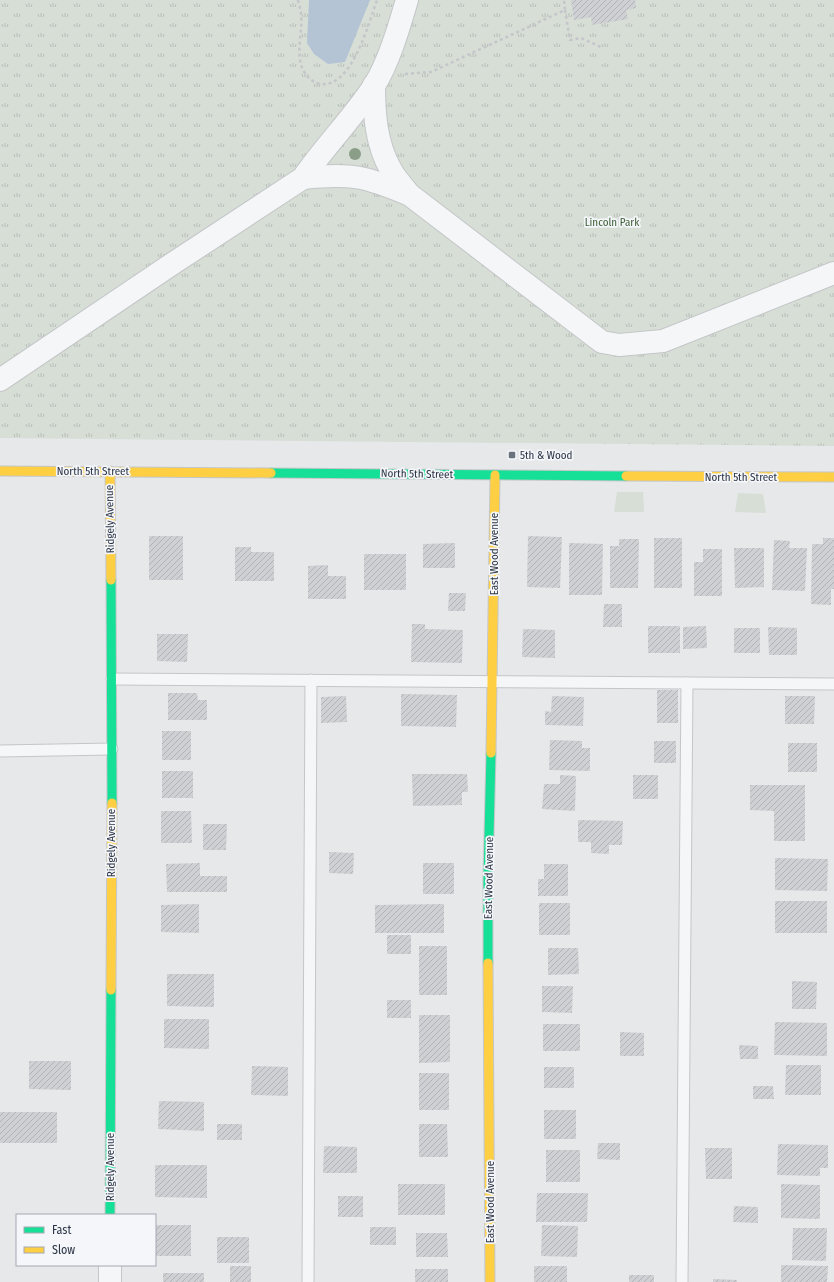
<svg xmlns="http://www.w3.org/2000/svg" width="834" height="1282" font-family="'Fira Sans Condensed',sans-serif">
<defs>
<pattern id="park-tufts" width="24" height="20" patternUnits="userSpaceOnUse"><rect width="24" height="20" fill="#d6ded6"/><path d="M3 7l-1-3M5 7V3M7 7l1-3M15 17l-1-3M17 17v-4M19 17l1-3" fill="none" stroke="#b8bfb9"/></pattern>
<pattern id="building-hatch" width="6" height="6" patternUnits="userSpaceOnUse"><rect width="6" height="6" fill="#ced0d3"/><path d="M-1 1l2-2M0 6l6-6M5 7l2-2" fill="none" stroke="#b1b3b6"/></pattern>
</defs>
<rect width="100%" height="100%" fill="#e6e8ea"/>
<!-- green -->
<g fill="#d6ded6">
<polygon points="617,492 643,492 644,512 614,512"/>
<polygon points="738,493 763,494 766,513 735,512"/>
</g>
<!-- park -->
<polygon fill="url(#park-tufts)" points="0,0 834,0 834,446 0,438"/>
<!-- water -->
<polygon fill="#b4c4d5" points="309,0 370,0 345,62 328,64 314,54 307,43"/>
<!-- building -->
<g fill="url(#building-hatch)">
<polygon points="571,0 635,0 636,8 626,10 628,19 592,25 591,17 574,20"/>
<rect x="149" y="536" width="34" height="44"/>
<polygon points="528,536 562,537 560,588 527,587"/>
<rect x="654" y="538" width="28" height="50"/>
<polygon points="823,538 834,538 834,589 831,589 831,605 811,604 812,544 823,544"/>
<polygon points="619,539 639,539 638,588 610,588 610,546 619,546"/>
<polygon points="774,540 790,541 789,548 807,548 805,591 772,590"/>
<polygon points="455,543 455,568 423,568 423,544"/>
<polygon points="569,543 603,544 602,595 569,595"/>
<polygon points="235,547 251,547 251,552 274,552 274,581 235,581"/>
<polygon points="734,548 764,548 764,587 735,588"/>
<polygon points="703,549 722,549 722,596 694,596 694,562 703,562"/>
<rect x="364" y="554" width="42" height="36"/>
<polygon points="328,565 328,576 346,576 346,599 308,599 308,566"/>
<polygon points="449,593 466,593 465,611 448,611"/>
<polygon points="604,604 622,604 622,627 603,627"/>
<polygon points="412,624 425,624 425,629 463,630 462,663 411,662"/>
<rect x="648" y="626" width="32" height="27"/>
<polygon points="706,626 707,648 683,649 683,627"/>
<polygon points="768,627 797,628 797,655 769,655"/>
<rect x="734" y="628" width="26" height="25"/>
<polygon points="523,629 555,630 555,658 522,657"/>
<polygon points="157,634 188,634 187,662 157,661"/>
<rect x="657" y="690" width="21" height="33"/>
<polygon points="168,693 197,693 198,700 207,700 207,720 168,720"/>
<polygon points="401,694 457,695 456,727 401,726"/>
<polygon points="346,696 347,722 321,723 321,697"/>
<polygon points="552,696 584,697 583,726 545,725 545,711 551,712"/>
<polygon points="785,696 815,696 814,724 785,724"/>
<rect x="162" y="731" width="29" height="29"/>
<polygon points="550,740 582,741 582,748 590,748 590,771 549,770"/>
<rect x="654" y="741" width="22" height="22"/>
<rect x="788" y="743" width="29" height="29"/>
<rect x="162" y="771" width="31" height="27"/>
<polygon points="412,774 467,774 468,792 462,792 462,805 413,806"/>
<polygon points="560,775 576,776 575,811 542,809 544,784 560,784"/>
<rect x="633" y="775" width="25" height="24"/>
<polygon points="750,785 805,785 805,841 774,841 774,811 750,810"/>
<polygon points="161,811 191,811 192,843 161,843"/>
<polygon points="578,820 623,821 622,845 609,845 609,854 591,853 591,842 578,842"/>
<polygon points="203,824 227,824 226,850 203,850"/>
<polygon points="329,852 354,853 353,874 329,873"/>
<polygon points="775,858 828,859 827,891 775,890"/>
<polygon points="200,863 200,876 227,876 227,892 167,892 166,864"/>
<rect x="423" y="863" width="31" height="31"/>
<polygon points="544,864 568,864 568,896 538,896 538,879 544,879"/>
<rect x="775" y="901" width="52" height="32"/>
<rect x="539" y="903" width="31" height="32"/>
<polygon points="199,904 199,933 161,932 161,905"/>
<polygon points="444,904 444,933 375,933 375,905"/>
<rect x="387" y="935" width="24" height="19"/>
<rect x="419" y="946" width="28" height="49"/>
<polygon points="548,948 578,948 579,974 548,975"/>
<polygon points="167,974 214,974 214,1007 167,1006"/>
<polygon points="792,981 817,982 816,1009 792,1009"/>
<polygon points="542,986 573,986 572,1013 542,1012"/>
<rect x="387" y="1000" width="24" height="18"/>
<polygon points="419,1015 450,1015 450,1062 419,1063"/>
<polygon points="164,1019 209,1019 209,1049 164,1048"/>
<polygon points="775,1022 827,1023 827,1056 774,1055"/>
<rect x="543" y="1024" width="37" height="27"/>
<polygon points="620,1032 644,1033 644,1056 620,1056"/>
<polygon points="739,1045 758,1046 758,1059 740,1059"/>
<polygon points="29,1061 71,1061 71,1090 29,1089"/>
<polygon points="786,1065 821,1065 821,1095 785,1095"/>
<polygon points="252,1066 288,1067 288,1096 251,1095"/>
<rect x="544" y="1067" width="30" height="21"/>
<rect x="419" y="1073" width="30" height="37"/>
<polygon points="753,1086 773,1086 774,1099 753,1099"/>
<polygon points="159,1101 204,1102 204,1131 158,1129"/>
<rect x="544" y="1110" width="32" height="29"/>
<rect x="0" y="1112" width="57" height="31"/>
<rect x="217" y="1124" width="25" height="16"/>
<polygon points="419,1124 447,1124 448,1157 419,1157"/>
<polygon points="598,1143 620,1143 620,1160 597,1159"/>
<polygon points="778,1144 828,1145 828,1168 820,1168 820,1176 777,1175"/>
<polygon points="324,1146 357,1147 357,1173 323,1173"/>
<polygon points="705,1148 732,1148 732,1179 706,1179"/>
<rect x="546" y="1150" width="34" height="32"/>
<polygon points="155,1165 207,1165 207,1198 155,1197"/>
<rect x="398" y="1184" width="47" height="31"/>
<polygon points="781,1184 820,1185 820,1219 781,1218"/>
<polygon points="537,1193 588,1193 587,1222 536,1222"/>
<rect x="338" y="1196" width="25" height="21"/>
<polygon points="734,1206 758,1207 758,1223 733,1222"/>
<rect x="156" y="1225" width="35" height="31"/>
<polygon points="542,1225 578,1226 577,1257 541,1256"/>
<rect x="370" y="1227" width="26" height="18"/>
<polygon points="793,1228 827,1228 826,1261 792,1260"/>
<polygon points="416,1233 447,1233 448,1257 416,1257"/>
<rect x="217" y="1237" width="32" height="26"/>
<polygon points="781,1265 828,1266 827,1282 781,1282"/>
<rect x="230" y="1266" width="21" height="16"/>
<rect x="534" y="1266" width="33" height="16"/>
<rect x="415" y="1269" width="33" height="13"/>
<rect x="163" y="1273" width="41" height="9"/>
<rect x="629" y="1275" width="25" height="7"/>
<polygon points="713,1279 737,1280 737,1282 713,1282"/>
</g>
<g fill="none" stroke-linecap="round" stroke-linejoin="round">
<defs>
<g id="lane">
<polyline points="112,679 834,684"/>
<polyline points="0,751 112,749"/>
<polyline points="308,1282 311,680"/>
<polyline points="682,1282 687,683"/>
</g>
<g id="street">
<path d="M374,85C374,114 376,144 391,170C395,178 403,186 408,193"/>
<path d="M303,178C351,173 365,176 410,195L602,342L619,345L663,341L834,273"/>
<path d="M0,380L175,262L303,178C325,146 352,119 374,86C389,62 399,27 407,0"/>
<polyline points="110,1282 110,1265"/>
</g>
<g id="fast">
<polyline points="271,473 626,476"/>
<polyline points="111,580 112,803"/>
<polyline points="488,963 488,878 491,753"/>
<polyline points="110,1215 111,990"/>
</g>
<g id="slow">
<polyline points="0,471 271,473"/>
<polyline points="110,471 111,580"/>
<polyline points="626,476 834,477"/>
<polyline points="491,753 495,475"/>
<polyline points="488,963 490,1282"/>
<polyline points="111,990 112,803"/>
</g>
</defs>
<!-- lane casing -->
<use href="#lane" stroke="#c4c6c8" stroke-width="13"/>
<!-- street casing -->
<use href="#street" stroke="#c4c6c8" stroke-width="24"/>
<!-- fast casing -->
<use href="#fast" stroke="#c4c6c8" stroke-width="11"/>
<!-- slow casing -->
<use href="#slow" stroke="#c4c6c8" stroke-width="11"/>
<!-- path -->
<g stroke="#c5c6ca" stroke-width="2.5" stroke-dasharray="3 3" stroke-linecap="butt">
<path d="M298,0C299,5 301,10 301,15C303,33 295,52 303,70C307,77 313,83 321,84C352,88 369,22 377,0"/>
<polyline points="565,10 570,40 581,38 601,47"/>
<polyline points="405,74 431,72 565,10 564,0"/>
</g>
<!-- lane -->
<use href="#lane" stroke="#f5f6f7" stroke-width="11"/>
<!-- street -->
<use href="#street" stroke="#f5f6f7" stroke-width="22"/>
<!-- fast -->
<use href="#fast" stroke="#16e098" stroke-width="9"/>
<!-- slow -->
<use href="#slow" stroke="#ffcf43" stroke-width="9"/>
</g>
<!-- trees -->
<circle fill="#8a9e88" cx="355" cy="154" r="6"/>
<!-- markers -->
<rect fill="#6c737f" stroke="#f4f6f9" stroke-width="1.5" x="508" y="451" width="8" height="8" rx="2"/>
<g text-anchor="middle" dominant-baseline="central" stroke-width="3.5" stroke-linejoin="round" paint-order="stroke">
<!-- park labels -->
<g font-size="11" fill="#3f6138" stroke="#f4f6f9">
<text x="612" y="222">Lincoln Park</text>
</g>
<!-- poi labels -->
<g font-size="11" fill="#2b3445" stroke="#f4f6f9" text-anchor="start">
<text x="520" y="455">5th &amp; Wood</text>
</g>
<!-- street labels -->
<g font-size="11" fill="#2b3445" stroke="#f4f6f9">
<text x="93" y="471">North 5th Street</text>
<text transform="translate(417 474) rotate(1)">North 5th Street</text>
<text x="741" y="477">North 5th Street</text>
<text transform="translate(110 519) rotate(-91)">Ridgely Avenue</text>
<text transform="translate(494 554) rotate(-90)">East Wood Avenue</text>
<text transform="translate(111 843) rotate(-90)">Ridgely Avenue</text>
<text transform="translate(489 878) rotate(-89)">East Wood Avenue</text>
<text transform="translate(110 1167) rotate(-90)">Ridgely Avenue</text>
<text transform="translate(490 1202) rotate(-90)">East Wood Avenue</text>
</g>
</g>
<!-- legend -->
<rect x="16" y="1214" width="140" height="52" fill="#f4f6f9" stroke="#a4a8b1"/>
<rect x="24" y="1227" width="20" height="6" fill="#16e098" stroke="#a4a8b1"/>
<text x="52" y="1234" font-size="12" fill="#2b3445">Fast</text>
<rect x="24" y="1247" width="20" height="6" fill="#ffcf43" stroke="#a4a8b1"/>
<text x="52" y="1254" font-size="12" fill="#2b3445">Slow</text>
</svg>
